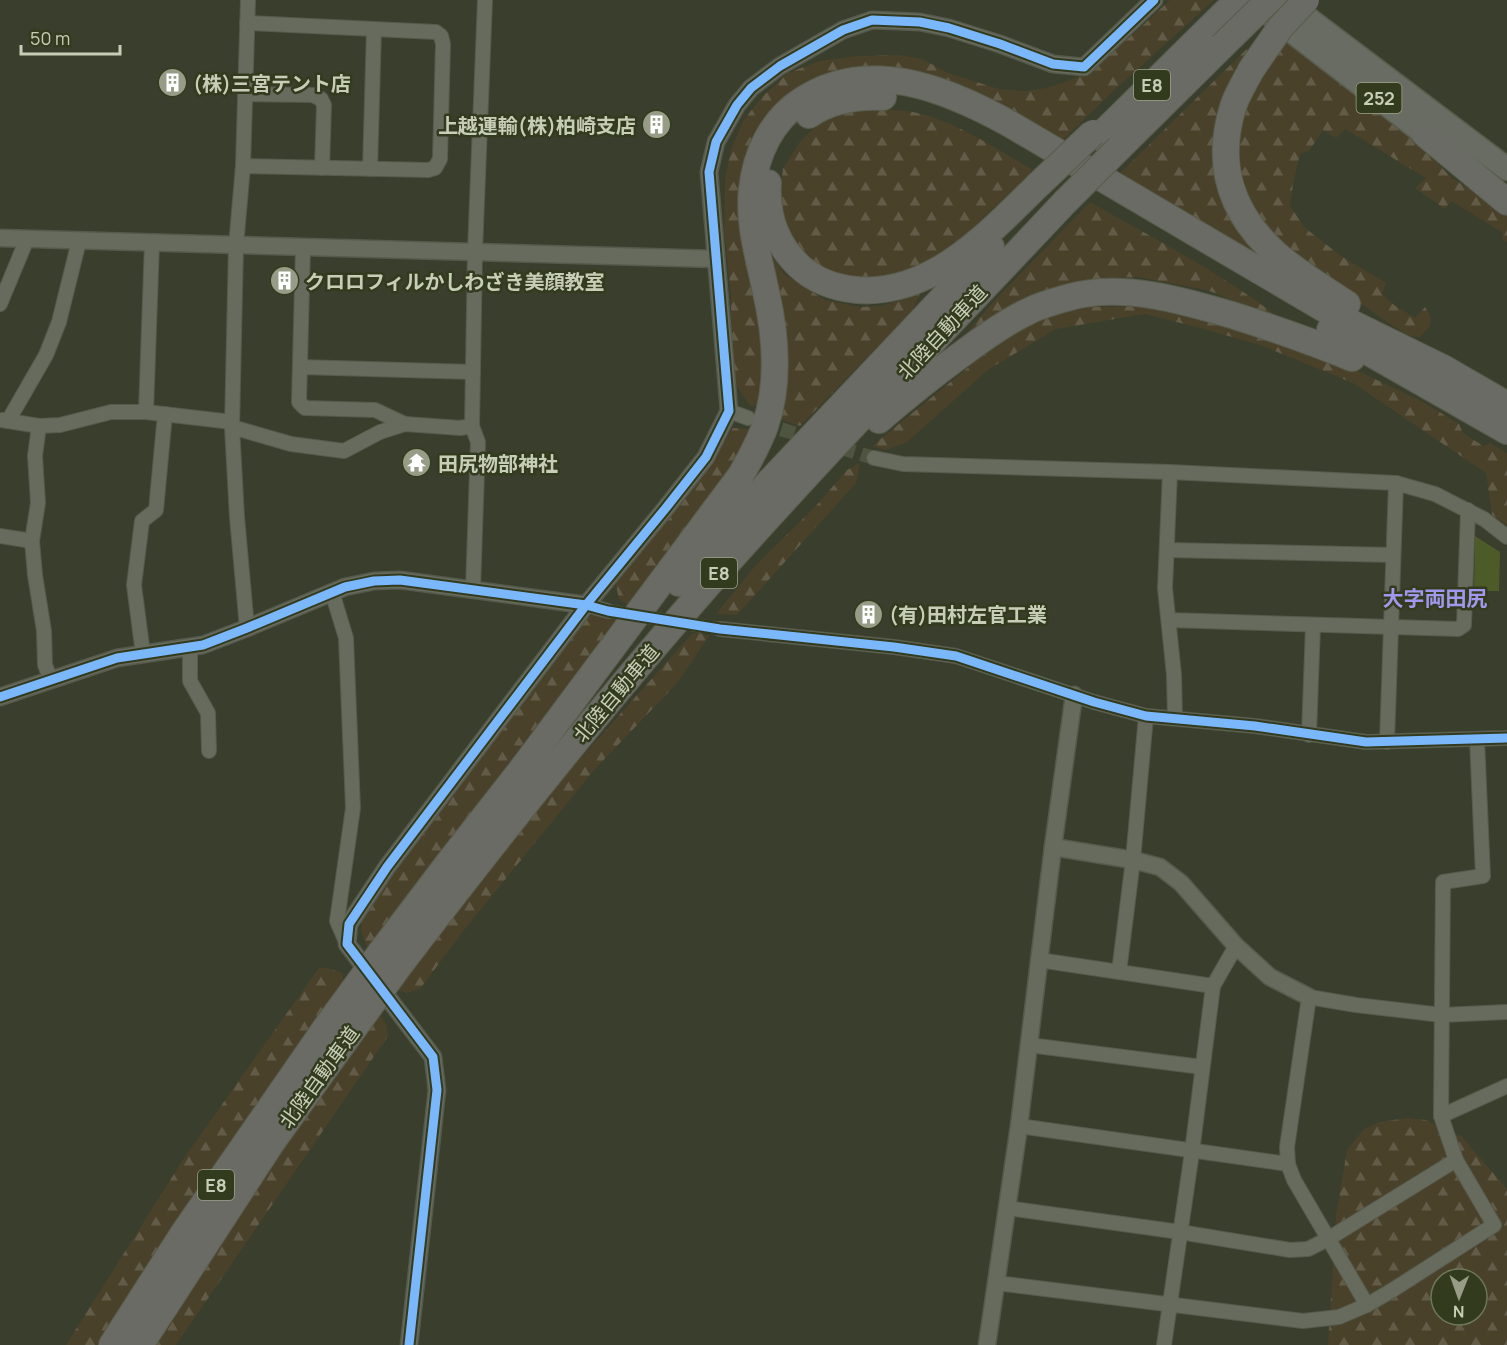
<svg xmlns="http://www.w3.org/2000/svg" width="1507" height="1345" font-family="Manrope,'Noto Sans JP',sans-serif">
<defs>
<pattern id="forest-firs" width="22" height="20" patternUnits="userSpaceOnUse" patternTransform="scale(1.5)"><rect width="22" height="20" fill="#49412a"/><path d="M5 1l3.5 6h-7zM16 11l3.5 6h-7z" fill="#625b47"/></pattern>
</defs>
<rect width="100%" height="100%" fill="#3a3e2c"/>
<!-- forest -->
<g fill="url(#forest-firs)" fill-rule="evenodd">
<polygon points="1170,0 1214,0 1109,95 1061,142 846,75 751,147 768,328 761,405 750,406 731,377 731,295 724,229 725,178 731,151 743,121 762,97 788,73 819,61 858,56 899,55 922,59 948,73 999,89 1026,91 1047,88 1070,80 1088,73 1141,27"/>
<polygon points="1261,35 1220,140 1256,243 1257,253 1252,258 1116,177"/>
<polygon points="1290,35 1364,100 1418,144 1452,178 1507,213 1507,242 1502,239 1502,232 1451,201 1445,209 1415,188 1426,178 1345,129 1336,138 1323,130 1309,151 1300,154 1293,184 1290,206 1305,228 1341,256 1386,283 1382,294 1394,305 1415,318 1425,307 1431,317 1430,326 1420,337 1409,336 1390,324 1268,238 1238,176 1236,138 1248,101 1272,56"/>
<path d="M875,108C887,110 900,110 913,112C956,121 994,148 1032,169L1029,174L961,239L931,265L876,280L845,277L820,267L802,250L788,230L779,199L783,169L798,144L818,124L845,113Z"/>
<path d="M1090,202C1155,239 1223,274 1282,320L1207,290L1138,277L1094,279L1047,292L948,355L993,302Z"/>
<polygon points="765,246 784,274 825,300 860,307 881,306 905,299 921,292 912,311 800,426 779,419"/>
<polygon points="1153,306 1256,333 1354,369 1423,402 1459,424 1463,433 1483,446 1490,443 1507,453 1507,525 1492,515 1486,473 1353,383 1263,346 1204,329 1145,314 1056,329 989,369 907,442 886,450 872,446 981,357 1026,327 1059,313 1090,307"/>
<polygon points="733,428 752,429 723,484 630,606 619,599 615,581 633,557 680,506"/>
<polygon points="860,463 856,483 737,615 716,614 756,565 815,507 847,470"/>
<polygon points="594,614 617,621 519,749 369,951 361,932 362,920 386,884 587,618"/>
<polygon points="699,633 709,636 678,682 595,769 464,930 420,989 407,993 396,989 552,790 692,634"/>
<polygon points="319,968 328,968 342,973 344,983 100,1345 66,1345 186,1155"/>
<polygon points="380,1015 387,1026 388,1036 176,1345 155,1345 271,1166"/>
<path d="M1408,1118L1426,1120L1462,1137L1507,1189V1345H1328L1336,1216L1347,1150L1363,1130L1379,1122ZM1441,1279H1477V1315H1441Z"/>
</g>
<!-- water -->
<polygon fill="#4d5b28" points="1475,536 1500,552 1499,591 1474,591"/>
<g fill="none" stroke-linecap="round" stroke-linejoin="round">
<!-- minor-tunnel -->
<g stroke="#4f5441" stroke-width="14" stroke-dasharray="14 7" stroke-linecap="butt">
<polyline points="761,423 874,458"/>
<polyline points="608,611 720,629"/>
</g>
<defs>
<g id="minor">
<polyline points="245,94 313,95 321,99 324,105 322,168"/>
<polyline points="243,166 428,170 435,168 440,159 443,44 441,36 436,32 247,23"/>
<polyline points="370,169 374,29"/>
<polyline points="303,248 299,402 305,408 375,410 405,424"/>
<polyline points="0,304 27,239"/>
<polyline points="300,367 473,372"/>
<polyline points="729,411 748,418"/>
<polyline points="146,412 152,243"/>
<polyline points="2,420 39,426"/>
<polyline points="8,421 46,355 59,322 79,241"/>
<polyline points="472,426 475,251 485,0"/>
<polyline points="232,427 291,444 344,451 380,432 405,424 460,428 472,426 478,442 473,590"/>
<polyline points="874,458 903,464 1170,472 1396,483 1435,494 1484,519 1507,537"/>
<polyline points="1170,472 1165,588 1174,675 1175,718"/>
<polyline points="0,536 32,541"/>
<polyline points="1167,550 1393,555"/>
<polyline points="332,592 346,638 353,808 337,921 347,944"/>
<polyline points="586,605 608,611"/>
<polyline points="1169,620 1458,629 1464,625 1468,510"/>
<polyline points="247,628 237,517 232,427 236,246 243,166 248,0"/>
<polyline points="720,629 894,647 956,656 1094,702 1146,716 1255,726 1366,742 1507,738"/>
<polyline points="190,647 190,681 208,713 209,751"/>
<polyline points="143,654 134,585 142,521 156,510 165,414"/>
<polyline points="51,680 45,665 44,631 35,575 32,541 38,503 35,456 39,426 60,425 111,412 146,412 232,422"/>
<polyline points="1309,735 1313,625"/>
<polyline points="1387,742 1396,483"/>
<polyline points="1039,960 1213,986"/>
<polyline points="1119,972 1133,860 1146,716"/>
<polyline points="1029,1045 1202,1067"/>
<polyline points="1441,1116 1507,1086"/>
<polyline points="1019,1126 1288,1164"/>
<polyline points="1007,1208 1180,1232 1290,1250 1308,1249 1328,1239 1456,1160"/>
<polyline points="997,1283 1303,1321 1339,1317 1367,1305 1391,1291 1494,1225 1456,1160 1441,1116 1443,882 1483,876 1477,739"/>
<polyline points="1367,1305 1294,1180 1288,1164 1287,1147 1309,997 1356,1005 1442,1015 1507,1012"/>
<polyline points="1164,1345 1192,1152 1213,986 1236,946"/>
</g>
<g id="tertiary">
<path d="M0,238C238,246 477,252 716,259"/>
<polyline points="0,697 117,658 203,645 247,628 345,587 374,581 400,580 586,605"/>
<polyline points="1053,847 1133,860 1160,867 1181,883 1236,946 1270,977 1309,997"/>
<polyline points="409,1345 437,1090 433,1057 347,944 349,924 387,867 586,605 665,509 706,457 729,411 709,172 716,142 737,105 751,88 780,66 843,30 872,20 920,22 949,28 1000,44 1053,64 1084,67 1154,0"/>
<polyline points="987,1345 1019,1126 1053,847 1074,695"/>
</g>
<g id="trunk">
<polyline points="1251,0 1438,144"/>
<polyline points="1280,0 1310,20 1507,169"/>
</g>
<g id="motorway">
<path d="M1251,70C1245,82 1237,94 1233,107C1215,165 1231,213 1275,253C1296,272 1323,288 1347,304"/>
<path d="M809,115C831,100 857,96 883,97"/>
<polyline points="1425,134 1507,202"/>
<polyline points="1099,137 1238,0"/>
<polyline points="1119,148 1222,46"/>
<path d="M768,183C766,215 775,243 799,266C815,281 835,288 857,290C932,296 989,233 1038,185"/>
<polyline points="1330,330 1507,431"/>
<path d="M879,420C906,397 933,375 962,354C982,339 1004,323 1027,312C1040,305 1056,301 1070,297C1123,283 1181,300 1232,315C1273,328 1313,342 1352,358"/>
<polyline points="679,583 771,480 991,247"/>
<path d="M522,769L741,475C750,459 759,443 765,426C780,383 776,336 766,292C759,258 748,224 752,189C756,154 771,121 801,101C868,56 947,89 1010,124L1333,314L1445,369L1507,405"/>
<polyline points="381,952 450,861 533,755"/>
<path d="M399,966C496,839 595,714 700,594C818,459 943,332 1065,202"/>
<polyline points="112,1345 183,1234 325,1029"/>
<polyline points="140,1345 272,1142 344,1042"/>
</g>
</defs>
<!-- minor casing -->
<use href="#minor" stroke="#565a4c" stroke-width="16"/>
<!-- tertiary casing -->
<use href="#tertiary" stroke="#565a4c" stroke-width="19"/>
<!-- trunk casing -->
<use href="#trunk" stroke="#585c4c" stroke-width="25"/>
<!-- motorway casing -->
<use href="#motorway" stroke="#585c4c" stroke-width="28"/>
<!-- minor -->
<use href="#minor" stroke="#676b5d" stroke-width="14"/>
<!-- tertiary -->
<use href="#tertiary" stroke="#676b5d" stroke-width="16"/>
<!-- trunk -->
<use href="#trunk" stroke="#696c62" stroke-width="22"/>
<!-- motorway -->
<use href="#motorway" stroke="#696b64" stroke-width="26"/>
<defs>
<g id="motorway-bridge">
<polyline points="1222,46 1269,0"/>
<polyline points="1251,70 1280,28 1306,0"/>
<polyline points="1038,185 1093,133"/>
<polyline points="1065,202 1119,148"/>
<polyline points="325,1029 381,952"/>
<polyline points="344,1042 399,966"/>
</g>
</defs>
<!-- motorway-bridge casing -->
<use href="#motorway-bridge" stroke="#585c4c" stroke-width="28" stroke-linecap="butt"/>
<!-- motorway-bridge -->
<use href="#motorway-bridge" stroke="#696b64" stroke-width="26"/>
<defs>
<g id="cycleway">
<polyline points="0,697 117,658 203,645 247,628 345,587 374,581 400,580 586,605 608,611 720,629 894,647 956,656 1094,702 1146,716 1255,726 1366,742 1507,738"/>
<polyline points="409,1345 437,1090 433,1057 347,944 349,924 387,867 586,605 665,509 706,457 729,411 709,172 716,142 737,105 751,88 780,66 843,30 872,20 920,22 949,28 1000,44 1053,64 1084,67 1154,0"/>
</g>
</defs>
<!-- cycleway casing -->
<use href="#cycleway" stroke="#333b1e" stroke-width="13"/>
<!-- cycleway -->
<use href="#cycleway" stroke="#7ab7fb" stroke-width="9"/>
</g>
<!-- icons -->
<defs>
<symbol id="building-disc" viewBox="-11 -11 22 22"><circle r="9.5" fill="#969c86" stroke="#333b1e"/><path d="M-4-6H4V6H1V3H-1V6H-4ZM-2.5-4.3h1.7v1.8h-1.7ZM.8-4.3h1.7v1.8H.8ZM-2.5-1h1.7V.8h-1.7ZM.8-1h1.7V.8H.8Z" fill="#fff"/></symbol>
<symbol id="temple-disc" viewBox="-11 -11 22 22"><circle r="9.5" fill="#969c86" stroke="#333b1e"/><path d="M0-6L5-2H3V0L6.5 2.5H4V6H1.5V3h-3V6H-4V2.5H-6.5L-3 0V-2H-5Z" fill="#fff"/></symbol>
</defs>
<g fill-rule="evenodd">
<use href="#building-disc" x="156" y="66" width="33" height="33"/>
<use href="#building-disc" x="640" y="108" width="33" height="33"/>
<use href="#building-disc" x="268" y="264" width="33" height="33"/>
<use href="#temple-disc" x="400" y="446" width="33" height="33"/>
<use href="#building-disc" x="852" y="598" width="33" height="33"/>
</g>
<g text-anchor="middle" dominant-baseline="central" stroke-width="5" stroke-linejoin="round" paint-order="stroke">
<!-- shield labels -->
<g fill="#333b1e" stroke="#9ba289" stroke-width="1.5">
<rect x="1134" y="70" width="36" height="30" rx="4.5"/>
<rect x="1356.5" y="83" width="45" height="30" rx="4.5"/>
<rect x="701" y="558" width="36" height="30" rx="4.5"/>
<rect x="198" y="1170" width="36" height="30" rx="4.5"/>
</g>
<g font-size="18" font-weight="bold" fill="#c7ceb7">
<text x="1152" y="85">E8</text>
<text x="1379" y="98">252</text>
<text x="719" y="573">E8</text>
<text x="216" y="1185">E8</text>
</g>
<!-- poi labels -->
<g font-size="20" font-weight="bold" fill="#c7ceb7" stroke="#333b1e" text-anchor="start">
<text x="193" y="83">(株)三宮テント店</text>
<text x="636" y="125" text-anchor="end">上越運輸(株)柏崎支店</text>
<text x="305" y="281">クロロフィルかしわざき美顔教室</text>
<text x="438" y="463">田尻物部神社</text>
<text x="889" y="614">(有)田村左官工業</text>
</g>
<!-- street labels -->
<g font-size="20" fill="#c7ceb7" stroke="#333b1e">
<text transform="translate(942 332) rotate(-47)">北陸自動車道</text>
<text transform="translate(616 693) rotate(-50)">北陸自動車道</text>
<text transform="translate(319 1077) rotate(-54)">北陸自動車道</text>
</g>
<!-- neighbourhood labels -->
<g font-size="21" font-weight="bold" fill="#a197ec" stroke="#333b1e">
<text x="1435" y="598">大字両田尻</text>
</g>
</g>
<!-- north arrow -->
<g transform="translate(1459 1297) rotate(181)"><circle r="28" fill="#333b1e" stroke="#6e765b" stroke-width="1.5"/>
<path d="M0-4.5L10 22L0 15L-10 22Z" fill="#969c86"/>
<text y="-9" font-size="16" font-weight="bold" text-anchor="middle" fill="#c7ceb7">N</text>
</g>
<!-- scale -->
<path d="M21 45v9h99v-9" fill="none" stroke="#c7ceb7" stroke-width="3"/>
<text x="30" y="45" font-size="18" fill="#c7ceb7" stroke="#333b1e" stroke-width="4.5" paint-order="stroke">50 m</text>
</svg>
